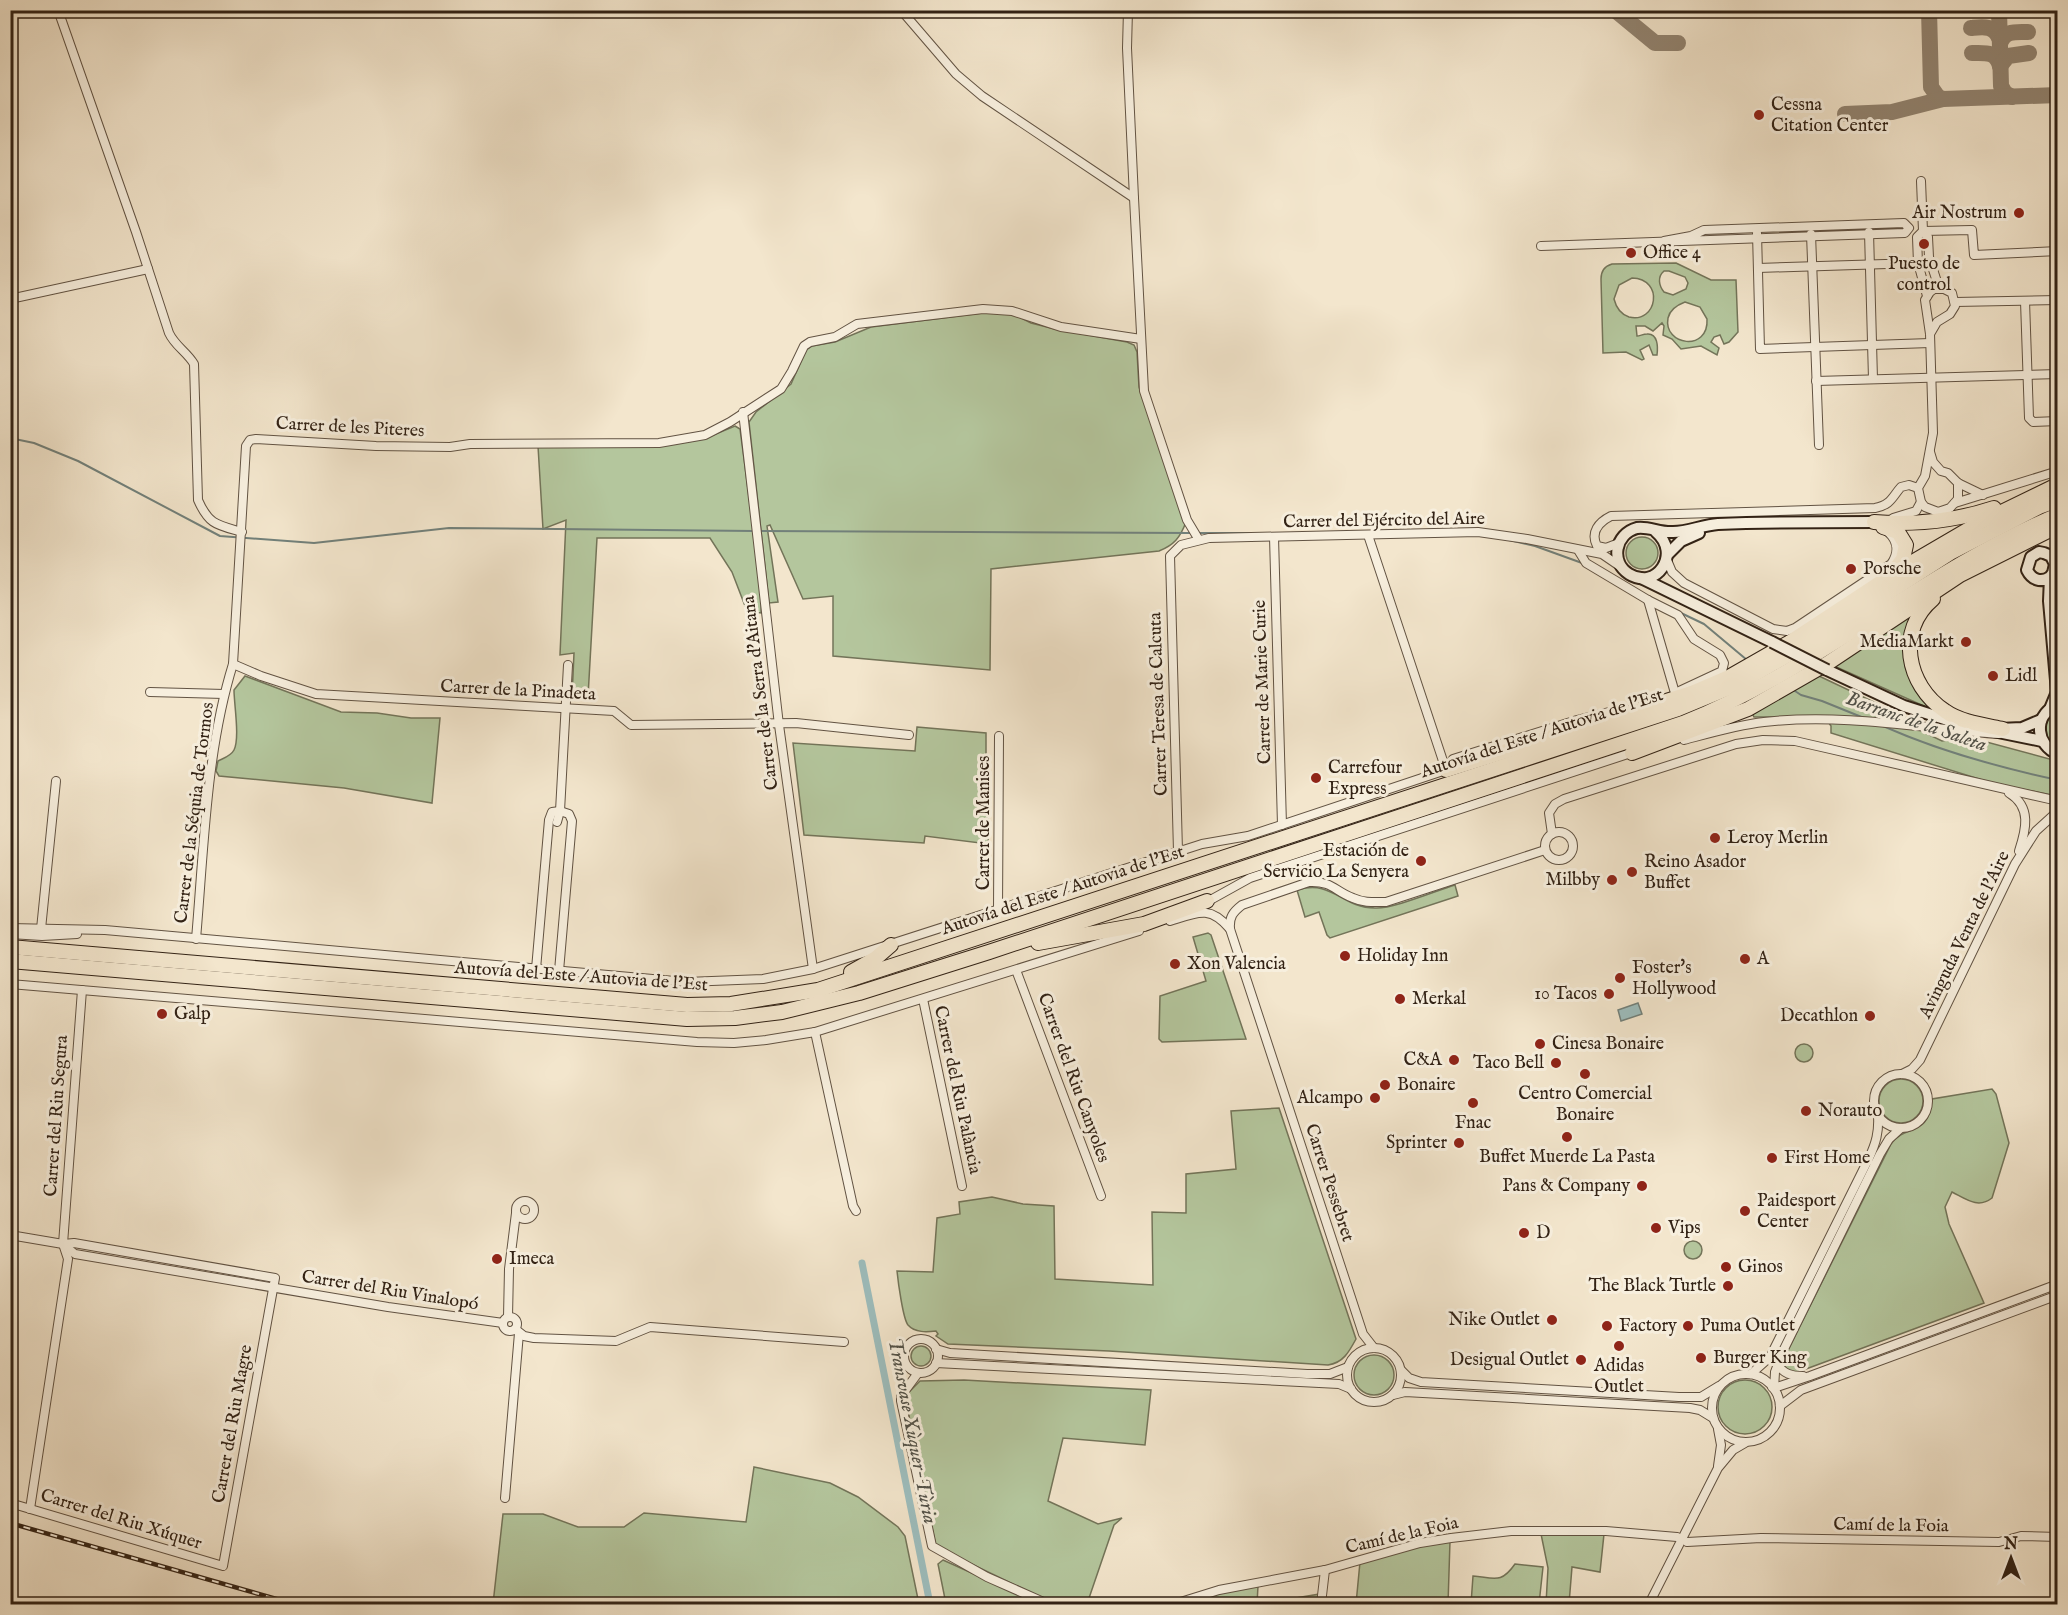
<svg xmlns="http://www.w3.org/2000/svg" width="2068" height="1615" font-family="'IM FELL English',serif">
<rect width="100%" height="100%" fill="#f3e6cd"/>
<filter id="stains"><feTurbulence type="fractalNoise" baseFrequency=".00333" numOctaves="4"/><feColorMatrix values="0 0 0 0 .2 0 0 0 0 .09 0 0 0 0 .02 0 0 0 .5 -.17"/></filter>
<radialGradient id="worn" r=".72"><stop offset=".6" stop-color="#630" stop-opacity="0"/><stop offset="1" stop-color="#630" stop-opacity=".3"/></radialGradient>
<!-- green -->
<g fill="#b4c69d" stroke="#737459" stroke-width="1.5" fill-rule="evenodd">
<path d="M1676,263L1711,280H1736L1738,332L1729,342L1724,344L1720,335L1714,337L1711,342L1719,348L1717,355L1701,346L1681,349L1672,339L1663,335L1664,326L1662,323L1653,331L1645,326H1636L1637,336C1640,336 1643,334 1647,334C1658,333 1658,347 1657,355H1653L1649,345L1640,350L1644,359L1642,360L1626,352L1603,353L1601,279C1601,271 1605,266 1612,264ZM1664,271H1669L1685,277L1688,283L1686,289L1673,295L1664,292C1659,286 1657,277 1664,271ZM1632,278C1665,279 1657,324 1629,317C1620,314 1616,307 1614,299L1619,285ZM1685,302L1700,307L1707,319C1709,352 1663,346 1668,318C1670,309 1677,305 1685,302Z"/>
<path d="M990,312L1013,314L1031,323L1055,329L1127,342L1134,345L1137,352L1139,387L1186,522C1180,538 1174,545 1159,551L991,569L990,670L833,656V596L803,599L770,525L767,526L778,602L769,603L749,422L756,412L791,384L806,350L812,346L835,342L871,327Z"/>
<polygon points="735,426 740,429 762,595 761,613 747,611 732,572 710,538 597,538 588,697 572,697 574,653 560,655 566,520 543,529 538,446 706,438"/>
<circle cx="1642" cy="553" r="16"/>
<polygon points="1917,609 1907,636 1935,711 1834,666"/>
<path d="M245,676L341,712L377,713L411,718H440L432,803L344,788L219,776L216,771L218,761C224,758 231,756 234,750C240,738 234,704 234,690Z"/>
<polygon points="1819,676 1914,721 1923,732 1942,741 1968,737 2057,761 2057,796 1992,783 1831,733 1831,726 1825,717 1754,717 1752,713"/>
<path d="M2057,710V749C2039,738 2041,721 2057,710Z"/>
<polygon points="917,727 986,733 986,756 989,757 988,844 925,836 924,843 804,835 793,743 915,751"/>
<path d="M1455,885L1458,896L1330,938L1327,935L1319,912L1305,917L1297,890C1333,879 1341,908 1375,908C1393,909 1435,891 1455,885Z"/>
<polygon points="1208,933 1211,935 1246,1039 1162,1042 1159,1039 1160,996 1206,981 1193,937"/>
<circle cx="1804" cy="1053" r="9"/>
<circle cx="1901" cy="1101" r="22"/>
<path d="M1992,1089L1996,1094L2009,1143L1992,1198C1978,1209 1966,1199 1952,1192L1945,1207L1949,1224L1984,1303L1806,1369L1793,1373C1785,1370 1783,1367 1784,1358L1891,1144C1906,1123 1929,1138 1932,1099Z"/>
<path d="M1279,1108L1356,1339C1349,1352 1343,1363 1328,1365L1109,1351L948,1344L936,1336L938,1334L936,1331C927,1332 915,1333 908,1325C903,1319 898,1281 897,1271L933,1272L937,1218L960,1214L959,1202L992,1197L1023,1204L1054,1206L1055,1279L1153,1285L1152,1212L1186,1213V1174L1236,1169L1231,1111Z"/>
<circle cx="1693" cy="1250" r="9"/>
<circle cx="921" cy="1356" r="10"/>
<circle cx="1374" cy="1375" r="20"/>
<circle cx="1745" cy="1407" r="27"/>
<polygon points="964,1380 1151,1390 1145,1445 1063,1438 1048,1501 1098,1524 1122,1518 1114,1525 1087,1604 1055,1604 936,1547 907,1406 908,1393 920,1381"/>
<polygon points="754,1467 830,1483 858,1497 898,1527 905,1536 919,1604 493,1604 503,1514 543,1514 578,1527 624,1527 644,1513 746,1522"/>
<polygon points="1541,1534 1604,1534 1600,1572 1572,1567 1569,1604 1546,1604 1548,1568"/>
<polygon points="1450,1541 1448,1604 1356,1604 1360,1562 1407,1549"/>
<polygon points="943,1560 1040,1604 946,1604 938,1564"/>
<path d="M1515,1564L1543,1567L1539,1604H1471L1473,1576C1495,1578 1501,1584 1515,1564Z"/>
<polygon points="1258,1586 1257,1604 1184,1604 1223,1592"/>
<polygon points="1320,1594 1319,1604 1277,1604 1278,1601"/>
</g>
<!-- water -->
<polygon fill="#9dbebe" stroke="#72807a" stroke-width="1.5" points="1638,1003 1642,1014 1621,1021 1618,1010"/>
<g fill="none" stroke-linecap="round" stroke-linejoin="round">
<!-- stream -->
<g stroke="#72807a" stroke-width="2">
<polyline points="10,438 34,443 78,461 220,536 314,543 449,528 753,531"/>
<polyline points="759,531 1191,533"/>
<polyline points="1197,533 1251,533"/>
<polyline points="1505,539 1535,546 1582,563"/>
<polyline points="1681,613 1704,624 1747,660"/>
<polyline points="1792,689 1801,695 1822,701 1864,718"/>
<path d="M1883,726C1939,751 1997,767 2058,780"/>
</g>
<!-- canal -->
<polyline stroke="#9dbebe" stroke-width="7" points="862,1263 930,1604"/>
<!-- taxiway -->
<g stroke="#928471" stroke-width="16">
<polyline points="1615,10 1655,43 1678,43"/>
<polyline points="1929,10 1931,87 1938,97 1943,99"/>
<polyline points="1999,10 2001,86 2005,93 2012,97"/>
<path d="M1971,28C1983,27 1994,25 1999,38"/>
<path d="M2000,44C2004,30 2016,32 2028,32"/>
<path d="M1972,53C1985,53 1996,51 2000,66"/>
<polyline points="2000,66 2008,56 2029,53"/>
<polyline points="1845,114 1892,112 1943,99 2058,95"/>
</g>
<defs>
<g id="street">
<path d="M58,10L136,232L169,333C175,346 187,352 194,364L198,500C209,525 217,525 242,532"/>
<polyline points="901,10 956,74 982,96 1134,198 1144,391 1187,520 1199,540"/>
<polyline points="1128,10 1127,48 1134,198"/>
<polyline points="1921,181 1923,231 1928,237 1929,257 1939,288"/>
<polyline points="1869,232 1873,379"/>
<polyline points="1757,233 1760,349 1930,343"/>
<polyline points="1811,234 1819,445"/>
<polyline points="1541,246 1905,233 1909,228 1904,223 1704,230 1691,236 1664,241"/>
<polyline points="1758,268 1918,263"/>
<polyline points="1927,296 1918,263 1917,237 1923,231 1972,230 1974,255 2058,251"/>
<polyline points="10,299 148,269"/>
<polyline points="2025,301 2029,418 2033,422 2058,421"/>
<polyline points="1955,302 2058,300"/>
<polyline points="1930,334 1937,322 1950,314 1955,306 1952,293 1944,289 1934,289 1930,292 1925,300 1930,334 1933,433 1925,476 1918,488 1921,502 1925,507 1938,512 1950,508 1958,499 1958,483"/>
<polyline points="1816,381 2058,374"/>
<polyline points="743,412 779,725 813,969"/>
<polyline points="1930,452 1933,462 1941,471 1948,473 1958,483 1983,495"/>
<polyline points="1955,503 2058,471"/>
<polyline points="1893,518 1916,511 1921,502"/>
<polyline points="1368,535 1446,770"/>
<polyline points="1274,537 1282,825"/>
<path d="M1619,543L1606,548L1597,546C1590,532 1599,522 1611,516L1875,508C1891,505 1892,497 1901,487L1909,485L1918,488"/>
<polyline points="1578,550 1586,563 1648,600 1678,615 1694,639 1720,655 1724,663 1722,671 1677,692"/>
<path d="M1667,560L1672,572L1684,583L1773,629L1787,631L1795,628L1891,564C1899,553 1898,541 1888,532"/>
<polyline points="1648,600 1675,693"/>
<polyline points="233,664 261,676 316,694 614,711 631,725 796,723 909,735"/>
<polyline points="150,692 224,694"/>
<path d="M1684,740C1710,733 1737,725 1764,722C1841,713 1922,728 1999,734"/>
<path d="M2009,793C2032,807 2026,830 2019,851"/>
<polyline points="557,822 560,811 568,665"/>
<circle cx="1559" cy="846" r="14"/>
<polyline points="1552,834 1549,813 1555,804 1564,799 1736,744 1763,740 1795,741 2058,801"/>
<polyline points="1178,851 1170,556 1181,545 1209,538 1478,532 1527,539 1602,554 1621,567"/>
<polyline points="1205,903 1250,878 1634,752"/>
<polyline points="998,911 999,736"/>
<path d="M1170,921C1198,912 1210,905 1230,929"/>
<polyline points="10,928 105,930 686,982 763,979 813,969 1202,844 1248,836 1446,770 1453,759 1577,720 1617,710"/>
<polyline points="41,929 56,781"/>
<polyline points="10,934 42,936 77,934"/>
<path d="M196,939C204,848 206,751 233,664L246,446L250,440L256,439L376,446L450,447L470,444L659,443L705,435L730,422L781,389L792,371L804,346L810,342L835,337L857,324L983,309L1012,311L1061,327L1141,339"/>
<polyline points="536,969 549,820 552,812 560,811 569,814 572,821 559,971"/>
<polyline points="1016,970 1101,1196"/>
<polyline points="10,984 697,1042 734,1043 766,1040 815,1032 1139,931"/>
<polyline points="923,999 962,1186"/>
<polyline points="815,1032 853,1206 856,1211"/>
<polyline points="1902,1074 1912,1069 1920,1060 2015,864 2036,831 2058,811"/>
<circle cx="1901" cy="1101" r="27"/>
<circle cx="525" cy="1210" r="9"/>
<polyline points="10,1235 63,1244 74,1243 275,1278 223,1566 10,1503"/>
<polyline points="64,1245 75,1254 388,1307 503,1323"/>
<circle cx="510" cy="1324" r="7"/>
<polyline points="508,1317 509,1269 516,1213"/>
<polyline points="515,1329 524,1336 534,1338 616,1341 650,1327 844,1342"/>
<circle cx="921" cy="1356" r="17"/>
<path d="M1374,1348L1363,1334L1230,929C1229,917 1233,912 1242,905L1309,882C1333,881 1334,891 1353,898C1364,903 1374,902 1386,902L1545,850"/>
<circle cx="1374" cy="1375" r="27"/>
<polyline points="936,1349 950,1353 1307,1374 1330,1374 1348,1367"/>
<polyline points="936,1363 1339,1384 1351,1389"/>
<path d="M1777,1364C1784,1374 1791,1376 1803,1376"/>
<polyline points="1401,1370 1409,1378 1421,1382 1679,1397 1701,1397 1719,1386"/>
<polyline points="918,1373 901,1396 901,1401 932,1546 987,1577 1048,1604"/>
<circle cx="1746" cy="1408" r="34"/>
<path d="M1751,1374L1770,1357L1869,1158C1876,1143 1879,1132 1878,1116"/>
<polyline points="1772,1387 1780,1386 1810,1376 2058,1284"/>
<polyline points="1774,1389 1775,1372 1783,1351 1880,1154 1889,1139 1901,1128"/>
<polyline points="1393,1395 1405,1392 1690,1408 1700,1410 1713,1418"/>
<polyline points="1780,1406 1801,1390 2058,1295"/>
<polyline points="1718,1429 1721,1445 1718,1466"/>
<polyline points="505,1498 519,1333"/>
<polyline points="30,1509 68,1259 63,1244 82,990"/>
<polyline points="1687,1542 1761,1538 1999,1542 2021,1536 2058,1537"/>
<polyline points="1174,1604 1219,1590 1325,1570 1420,1543 1451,1538 1511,1531 1606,1531 1677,1537"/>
<polyline points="1321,1604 1325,1570"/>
<polyline points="1649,1604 1718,1468 1733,1450 1745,1443"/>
</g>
<g id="secondary">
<path d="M1656,532C1682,554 1656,591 1629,574C1610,562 1615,534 1637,528C1648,526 1660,533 1673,532C1688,532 1703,525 1718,524C1770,522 1822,522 1874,522"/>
<polyline points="1668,554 1681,541 1699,533"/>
<polyline points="1641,578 1772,642"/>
<polyline points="1827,670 1904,706 1960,724"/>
<path d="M2055,706C2033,717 2036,745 2058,754"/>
<path d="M2050,709L2057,692L2049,601L2050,577L2053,573L2055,564L2051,556L2044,553L2039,552L2031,557L2027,570C2032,580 2041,583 2050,577"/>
<polyline points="1999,729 2022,728 2041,720"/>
<polyline points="1993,731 2042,741"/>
</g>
<g id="highway">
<path d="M1874,522C1915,525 1955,521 1994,508"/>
<polyline points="1883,527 1898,532 1906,545 1903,559 1895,569"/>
<path d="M1933,599C1896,630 1906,685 1945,711C1960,722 1984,725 2003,729"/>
<polyline points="1685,696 1727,678 1790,642 1904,567 1981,522 2055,486"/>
<polyline points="1632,753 1748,709 1828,663 1960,575 2058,526"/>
<polyline points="1446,770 1692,693"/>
<polyline points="1038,943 1144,924 1207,901"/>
<polyline points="10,947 687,1005 731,1004 818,990 1678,709 1736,685 1818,638 1950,553 2039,507 2058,500"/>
<path d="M10,961L687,1019L735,1018L782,1012L859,993L989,952L1683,723C1816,670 1925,570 2058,515"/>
<polyline points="851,972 876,958 891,945"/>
</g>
</defs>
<!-- street casing -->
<use href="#street" stroke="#625343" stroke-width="10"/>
<!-- secondary casing -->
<use href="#secondary" stroke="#322215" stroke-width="14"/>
<!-- highway casing -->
<use href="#highway" stroke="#322215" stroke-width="16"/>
<!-- street -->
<use href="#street" stroke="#f7efde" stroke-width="8"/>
<!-- secondary -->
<use href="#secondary" stroke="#f7efde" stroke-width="10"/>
<!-- highway -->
<use href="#highway" stroke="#f3e6cd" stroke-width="14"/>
<defs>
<polyline id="rail" points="10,1523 294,1604"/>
</defs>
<!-- rail casing -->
<use href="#rail" stroke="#322215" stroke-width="4.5"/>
<!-- rail -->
<use href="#rail" stroke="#f7efde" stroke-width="2" stroke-dasharray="7" stroke-linecap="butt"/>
<defs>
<polyline id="secondary-bridge" points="1772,642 1827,670"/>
</defs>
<!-- secondary-bridge casing -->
<use href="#secondary-bridge" stroke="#322215" stroke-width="14" stroke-linecap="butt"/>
<!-- secondary-bridge -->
<use href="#secondary-bridge" stroke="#f7efde" stroke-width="10"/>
</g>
<!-- markers -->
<g fill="#8f2418" stroke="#f7efde" stroke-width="2">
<circle cx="1759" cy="115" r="6"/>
<circle cx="2019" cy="213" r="6"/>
<circle cx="1924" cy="244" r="6"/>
<circle cx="1631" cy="253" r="6"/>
<circle cx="1851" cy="569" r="6"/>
<circle cx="1966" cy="642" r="6"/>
<circle cx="1993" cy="676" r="6"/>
<circle cx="1316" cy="778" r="6"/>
<circle cx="1715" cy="838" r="6"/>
<circle cx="1421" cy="861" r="6"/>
<circle cx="1632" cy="872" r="6"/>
<circle cx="1612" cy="880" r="6"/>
<circle cx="1345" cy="956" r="6"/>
<circle cx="1745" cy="959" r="6"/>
<circle cx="1175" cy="964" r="6"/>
<circle cx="1620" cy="978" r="6"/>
<circle cx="1609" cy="994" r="6"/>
<circle cx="1400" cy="999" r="6"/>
<circle cx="162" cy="1014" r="6"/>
<circle cx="1870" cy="1016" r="6"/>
<circle cx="1540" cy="1044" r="6"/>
<circle cx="1454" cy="1060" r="6"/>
<circle cx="1556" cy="1063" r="6"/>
<circle cx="1585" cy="1074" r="6"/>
<circle cx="1385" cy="1085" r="6"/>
<circle cx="1375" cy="1098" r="6"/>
<circle cx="1473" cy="1103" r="6"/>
<circle cx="1806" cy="1111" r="6"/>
<circle cx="1567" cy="1137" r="6"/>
<circle cx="1459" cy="1143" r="6"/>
<circle cx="1772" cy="1158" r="6"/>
<circle cx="1642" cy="1186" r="6"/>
<circle cx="1745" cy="1211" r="6"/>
<circle cx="1656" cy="1228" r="6"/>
<circle cx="1524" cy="1233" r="6"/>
<circle cx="497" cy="1259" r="6"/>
<circle cx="1726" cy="1267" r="6"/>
<circle cx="1728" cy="1286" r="6"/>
<circle cx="1552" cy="1320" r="6"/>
<circle cx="1607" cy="1326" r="6"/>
<circle cx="1688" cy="1326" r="6"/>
<circle cx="1619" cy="1346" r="6"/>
<circle cx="1701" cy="1358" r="6"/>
<circle cx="1581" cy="1360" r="6"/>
</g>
<g text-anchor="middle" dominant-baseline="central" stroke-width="6" stroke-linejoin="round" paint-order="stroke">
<!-- poi labels -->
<g font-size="18" fill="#322215" stroke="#f7efde" text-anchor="start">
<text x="1771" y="105">Cessna<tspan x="1771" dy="21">Citation Center</tspan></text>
<text x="2007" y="213" text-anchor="end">Air Nostrum</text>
<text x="1643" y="253">Office 4</text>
<text x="1924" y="264" text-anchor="middle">Puesto de<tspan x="1924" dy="21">control</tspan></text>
<text x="1863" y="569">Porsche</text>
<text x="1954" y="642" text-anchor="end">MediaMarkt</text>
<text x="2005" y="676">Lidl</text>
<text x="1328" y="768">Carrefour<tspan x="1328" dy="21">Express</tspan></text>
<text x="1727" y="838">Leroy Merlin</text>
<text x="1409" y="851" text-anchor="end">Estación de<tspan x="1409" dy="21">Servicio La Senyera</tspan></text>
<text x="1644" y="862">Reino Asador<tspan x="1644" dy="21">Buffet</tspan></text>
<text x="1600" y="880" text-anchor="end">Milbby</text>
<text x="1357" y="956">Holiday Inn</text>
<text x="1757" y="959">A</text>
<text x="1187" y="964">Xon Valencia</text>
<text x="1632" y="968">Foster's<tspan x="1632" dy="21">Hollywood</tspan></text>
<text x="1597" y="994" text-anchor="end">10 Tacos</text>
<text x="1412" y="999">Merkal</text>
<text x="174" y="1014">Galp</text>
<text x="1858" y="1016" text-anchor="end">Decathlon</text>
<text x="1552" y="1044">Cinesa Bonaire</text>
<text x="1442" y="1060" text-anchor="end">C&amp;A</text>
<text x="1544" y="1063" text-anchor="end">Taco Bell</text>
<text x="1397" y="1085">Bonaire</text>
<text x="1585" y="1094" text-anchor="middle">Centro Comercial<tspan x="1585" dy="21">Bonaire</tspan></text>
<text x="1363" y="1098" text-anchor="end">Alcampo</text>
<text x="1818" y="1111">Norauto</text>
<text x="1473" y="1123" text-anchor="middle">Fnac</text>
<text x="1447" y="1143" text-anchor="end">Sprinter</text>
<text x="1567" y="1157" text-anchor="middle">Buffet Muerde La Pasta</text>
<text x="1784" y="1158">First Home</text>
<text x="1630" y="1186" text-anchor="end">Pans &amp; Company</text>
<text x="1757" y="1201">Paidesport<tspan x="1757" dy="21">Center</tspan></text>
<text x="1668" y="1228">Vips</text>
<text x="1536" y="1233">D</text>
<text x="509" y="1259">Imeca</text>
<text x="1738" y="1267">Ginos</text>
<text x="1716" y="1286" text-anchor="end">The Black Turtle</text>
<text x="1540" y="1320" text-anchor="end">Nike Outlet</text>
<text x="1619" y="1326">Factory</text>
<text x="1700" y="1326">Puma Outlet</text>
<text x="1713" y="1358">Burger King</text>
<text x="1569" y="1360" text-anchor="end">Desigual Outlet</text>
<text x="1619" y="1366" text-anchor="middle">Adidas<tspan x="1619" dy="21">Outlet</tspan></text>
</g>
<!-- street labels -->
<g font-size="18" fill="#322215" stroke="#f7efde">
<text transform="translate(350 428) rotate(3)">Carrer de les Piteres</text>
<text transform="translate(1384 521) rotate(-1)">Carrer del Ejército del Aire</text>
<text transform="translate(1263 682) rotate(-92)">Carrer de Marie Curie</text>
<text transform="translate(518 691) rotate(3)">Carrer de la Pinadeta</text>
<text transform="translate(761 693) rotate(-97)">Carrer de la Serra d'Aitana</text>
<text transform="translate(1159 704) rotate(-92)">Carrer Teresa de Calcuta</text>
<text transform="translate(1542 734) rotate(-18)">Autovía del Este / Autovia de l'Est</text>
<text transform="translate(195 813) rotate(-83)">Carrer de la Séquia de Tormos</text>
<text transform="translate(984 823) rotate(-90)">Carrer de Manises</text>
<text transform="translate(1063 891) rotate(-18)">Autovía del Este / Autovia de l'Est</text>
<text transform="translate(1965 935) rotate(-64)">Avinguda Venta de l'Aire</text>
<text transform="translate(581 977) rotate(4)">Autovía del Este / Autovia de l'Est</text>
<text transform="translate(1073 1078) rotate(70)">Carrer del Riu Canyoles</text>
<text transform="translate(957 1090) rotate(78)">Carrer del Riu Palància</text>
<text transform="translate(57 1116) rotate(-86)">Carrer del Riu Segura</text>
<text transform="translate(1329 1183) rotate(72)">Carrer Pessebret</text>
<text transform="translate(390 1291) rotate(9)">Carrer del Riu Vinalopó</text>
<text transform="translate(233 1424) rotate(-80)">Carrer del Riu Magre</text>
<text transform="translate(121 1520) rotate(17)">Carrer del Riu Xúquer</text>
<text transform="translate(1891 1526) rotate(1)">Camí de la Foia</text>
<text transform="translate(1402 1536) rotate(-13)">Camí de la Foia</text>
</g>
<!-- water labels -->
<g font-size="20" font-style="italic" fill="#525148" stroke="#f7efde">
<text transform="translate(1916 722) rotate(19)">Barranc de la Saleta</text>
<text transform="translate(912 1431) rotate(79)">Transvase Xùquer-Tùria</text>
</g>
</g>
<!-- margin -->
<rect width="2068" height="1615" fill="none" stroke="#f3e6cd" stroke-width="36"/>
<rect x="12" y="12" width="2044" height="1591" fill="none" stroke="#322215" stroke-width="3"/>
<rect x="18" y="18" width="2032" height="1579" fill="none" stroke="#322215" stroke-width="1.5"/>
<!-- north arrow -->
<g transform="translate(2011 1558)" stroke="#f7efde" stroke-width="4.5" paint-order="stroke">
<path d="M0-4.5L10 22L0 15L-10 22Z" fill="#322215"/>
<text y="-9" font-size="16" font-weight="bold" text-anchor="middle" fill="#322215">N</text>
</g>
<rect width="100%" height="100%" filter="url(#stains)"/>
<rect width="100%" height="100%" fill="url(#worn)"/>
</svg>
